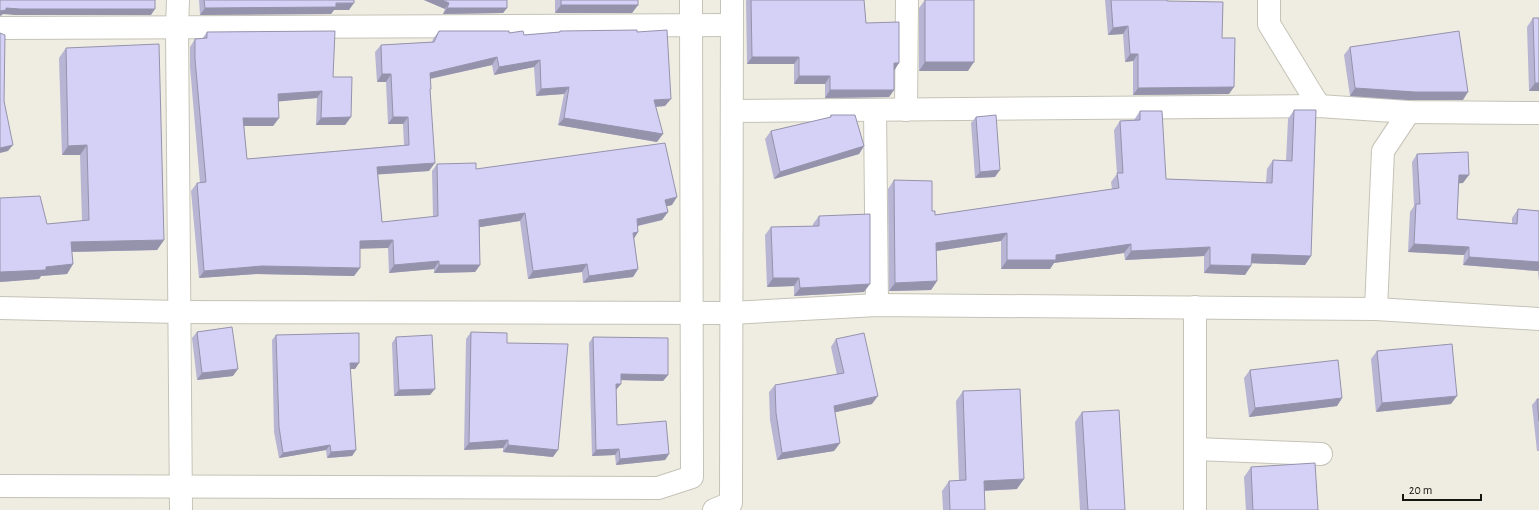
<svg xmlns="http://www.w3.org/2000/svg" width="1539" height="510" font-family="'Alegreya Sans',sans-serif">
<rect width="100%" height="100%" fill="#efede1"/>
<g fill="none" stroke-linecap="round" stroke-linejoin="round">
<defs>
<g id="street">
<polyline points="1269,0 1269,24 1319,106"/>
<polyline points="0,28 732,25"/>
<polyline points="875,110 877,305"/>
<polyline points="906,110 907,0"/>
<polyline points="732,111 1319,106 1409,112 1539,113"/>
<polyline points="1195,307 1195,510"/>
<polyline points="1376,309 1383,151 1409,112"/>
<polyline points="1195,449 1321,454"/>
<polyline points="0,486 658,488 692,477 691,0"/>
<polyline points="714,510 731,503 732,0"/>
</g>
<g id="secondary">
<polyline points="178,0 177,28 181,510"/>
<polyline points="0,308 179,312 731,313 877,305 1376,309 1539,319"/>
</g>
</defs>
<!-- street casing -->
<use href="#street" stroke="#c5c3b7" stroke-width="24"/>
<!-- secondary casing -->
<use href="#secondary" stroke="#c5c3b7" stroke-width="24"/>
<!-- street -->
<use href="#street" stroke="#fff" stroke-width="22"/>
<!-- secondary -->
<use href="#secondary" stroke="#fff" stroke-width="22"/>
</g>
<!-- wall -->
<g fill="#b7b4d4">
<polygon points="199,0 354,0 349,10 334,10 331,14 200,15"/>
<polygon points="424,0 507,0 507,8 503,13 443,14 445,9"/>
<polygon points="555,0 638,0 638,5 632,13 555,13"/>
<polygon points="746,0 864,0 866,23 894,71 894,90 889,97 825,98 825,84 794,84 794,64 747,64"/>
<polygon points="925,0 968,71 919,71 919,8"/>
<polygon points="1105,0 1167,0 1167,1 1222,38 1229,94 1133,95 1133,61 1125,62 1123,34 1108,35"/>
<polygon points="1533,18 1539,18 1539,91 1529,91 1527,27"/>
<polygon points="439,31 509,33 524,35 559,32 560,31 637,32 665,106 656,107 657,142 558,125 564,94 536,96 534,67 494,75 492,65 430,79 431,89 430,90 429,171 378,174 382,222 433,217 432,171 437,164 476,169 672,205 666,206 668,212 662,220 638,226 638,232 634,238 638,269 633,277 583,283 582,272 528,279 520,221 480,227 480,265 475,272 434,273 434,269 389,273 388,248 360,248 360,268 354,276 257,274 199,278 191,191 197,183 200,183 190,67 190,47 195,39 202,39 207,32 333,77 351,117 345,125 316,125 317,98 278,101 279,118 273,126 244,126 247,159 404,145 403,124 388,124 386,82 377,82 375,52 381,45 432,42 433,39"/>
<polygon points="1350,47 1463,100 1409,100 1350,96 1344,55"/>
<polygon points="66,48 164,240 157,250 72,252 73,264 67,274 41,276 39,279 0,282 0,198 47,224 82,221 80,155 62,155 59,58"/>
<polygon points="1294,110 1311,256 1305,265 1251,263 1245,275 1204,273 1204,256 1125,260 1124,253 1054,263 1050,269 1001,269 1001,241 936,251 937,281 931,290 889,291 888,189 894,180 932,211 935,215 1112,189 1111,182 1117,174 1114,130 1120,121 1134,120 1140,111 1166,179 1266,183 1267,169 1273,160 1286,161 1288,119"/>
<polygon points="831,115 864,146 859,154 774,179 765,139 771,131 829,118"/>
<polygon points="976,117 995,177 975,178 971,123"/>
<polygon points="1417,154 1463,183 1459,183 1457,219 1512,223 1512,218 1518,209 1539,211 1539,282 1538,271 1463,265 1464,255 1408,252 1410,212 1414,206 1412,162"/>
<polygon points="819,216 864,292 794,296 794,286 767,287 765,235 771,227 813,226 813,224"/>
<polygon points="197,332 233,376 197,380 192,338"/>
<polygon points="471,332 507,343 553,457 503,452 503,448 464,450 466,339"/>
<polygon points="276,335 359,363 355,369 350,369 356,450 352,456 327,458 326,450 279,458 274,432 272,340"/>
<polygon points="396,337 430,395 394,396 392,343"/>
<polygon points="593,337 668,375 663,381 621,380 616,390 617,425 669,454 665,460 616,465 615,455 592,456 589,343"/>
<polygon points="836,339 872,404 835,412 840,443 834,451 777,460 770,420 769,392 775,385 837,375 831,347"/>
<polygon points="1377,351 1451,404 1376,412 1371,359"/>
<polygon points="1250,370 1342,398 1337,406 1249,417 1244,378"/>
<polygon points="963,391 1017,489 984,491 985,510 943,510 942,491 949,481 959,481 956,401"/>
<polygon points="1537,399 1539,399 1539,451 1537,451 1532,405"/>
<polygon points="1082,412 1125,510 1080,510 1075,422"/>
<polygon points="1251,467 1318,510 1246,510 1244,477"/>
</g>
<!-- shaded-wall -->
<g fill="#9592ac">
<polygon points="424,0 442,0 449,3 445,9"/>
<polygon points="354,3 349,10 334,10 331,14 200,15 205,8"/>
<polygon points="561,5 638,5 632,13 555,13"/>
<polygon points="6,8 155,9 151,15 15,15 3,14 2,15 0,16 0,11"/>
<polygon points="447,8 507,8 503,13 443,14"/>
<polygon points="1128,26 1123,34 1108,35 1113,28"/>
<polygon points="1130,54 1138,54 1133,61 1125,62"/>
<polygon points="497,57 492,65 424,80 430,73"/>
<polygon points="752,57 799,57 794,64 747,64"/>
<polygon points="540,60 534,67 494,75 499,67"/>
<polygon points="925,62 974,62 968,71 919,71"/>
<polygon points="894,63 899,63 894,71"/>
<polygon points="382,74 391,74 386,82 377,82"/>
<polygon points="799,76 830,76 825,84 794,84"/>
<polygon points="1535,83 1539,83 1539,91 1529,91"/>
<polygon points="569,87 564,94 536,96 541,89"/>
<polygon points="1234,87 1229,94 1133,95 1138,88"/>
<polygon points="1355,88 1468,92 1463,100 1409,100 1350,96"/>
<polygon points="830,90 894,90 889,97 825,98"/>
<polygon points="322,91 317,98 273,102 278,94"/>
<polygon points="671,99 665,106 649,107 654,100"/>
<polygon points="351,117 345,125 316,125 321,118"/>
<polygon points="393,117 408,117 403,124 388,124"/>
<polygon points="243,118 279,118 273,126 238,126"/>
<polygon points="564,118 663,134 657,142 558,125"/>
<polygon points="13,145 8,151 0,153 0,148"/>
<polygon points="87,145 80,155 62,155 68,146"/>
<polygon points="864,146 859,154 774,179 780,172"/>
<polygon points="435,163 429,171 371,175 377,167"/>
<polygon points="1000,170 995,177 975,178 980,172"/>
<polygon points="1459,175 1469,175 1463,183 1453,184"/>
<polygon points="677,197 672,205 660,208 665,200"/>
<polygon points="668,212 662,220 632,227 637,219"/>
<polygon points="525,213 520,221 474,228 479,220"/>
<polygon points="638,232 633,240 633,233"/>
<polygon points="1007,233 1001,241 930,252 936,243"/>
<polygon points="164,240 157,250 65,252 71,242"/>
<polygon points="393,240 388,248 354,249 360,241"/>
<polygon points="1131,244 1124,253 1054,263 1050,269 1001,269 1007,260 1056,255"/>
<polygon points="1414,244 1469,247 1464,255 1408,252"/>
<polygon points="1210,247 1204,256 1125,260 1131,251"/>
<polygon points="1252,254 1311,256 1305,265 1245,263"/>
<polygon points="1469,257 1539,262 1539,269 1538,271 1463,265"/>
<polygon points="439,261 434,269 389,273 394,265"/>
<polygon points="73,264 67,274 41,276 39,279 0,282 0,272"/>
<polygon points="587,264 582,272 528,279 533,271"/>
<polygon points="439,265 480,265 475,272 434,273"/>
<polygon points="1210,265 1251,266 1245,275 1204,273"/>
<polygon points="262,266 360,268 354,276 257,274 199,278 204,271"/>
<polygon points="638,269 633,277 583,283 589,276"/>
<polygon points="773,278 799,278 794,286 767,287"/>
<polygon points="937,281 931,290 889,291 895,283"/>
<polygon points="870,284 864,292 794,296 800,288"/>
<polygon points="350,363 359,363 355,369 346,369"/>
<polygon points="238,369 233,376 197,380 202,373"/>
<polygon points="621,374 668,375 663,381 617,380"/>
<polygon points="616,384 621,384 616,390 612,390"/>
<polygon points="435,389 430,395 394,396 399,390"/>
<polygon points="878,396 872,404 828,414 834,406"/>
<polygon points="1457,396 1451,404 1376,412 1382,403"/>
<polygon points="1342,398 1337,406 1249,417 1255,408"/>
<polygon points="508,440 503,448 464,450 469,443"/>
<polygon points="840,443 834,451 777,460 782,453"/>
<polygon points="330,445 326,450 279,458 283,453"/>
<polygon points="508,445 558,450 553,457 503,452"/>
<polygon points="619,449 615,455 592,456 596,450"/>
<polygon points="356,450 352,456 327,458 331,452"/>
<polygon points="669,454 665,460 616,465 620,459"/>
<polygon points="1024,479 1017,489 976,491 984,481"/>
</g>
<!-- building -->
<g fill="#d5d1f6" stroke="#9592ac">
<polygon points="0,0 155,0 155,9 20,9 6,8 6,10 0,11"/>
<polygon points="204,0 354,0 354,3 336,3 336,7 205,8"/>
<polygon points="442,0 507,0 507,8 447,8 449,3"/>
<rect x="561" y="0" width="77" height="5"/>
<polygon points="751,0 864,0 866,23 899,22 899,63 894,63 894,90 830,90 830,76 799,76 799,57 752,57"/>
<rect x="925" y="0" width="49" height="62"/>
<polygon points="1111,0 1167,0 1167,1 1223,2 1222,38 1235,38 1234,87 1138,88 1138,54 1130,54 1128,26 1113,28"/>
<polygon points="1533,18 1539,18 1539,83 1535,83"/>
<polygon points="637,30 637,32 667,30 671,99 654,100 663,134 564,118 569,87 541,89 540,60 499,67 497,57 430,73 431,89 430,89 435,163 377,167 382,222 438,216 437,164 476,163 476,169 665,143 677,197 665,200 668,212 637,219 638,232 633,233 638,269 589,276 587,264 533,271 525,213 479,220 480,265 439,265 439,261 394,265 393,240 360,241 360,268 262,266 204,271 197,183 206,182 195,59 195,39 207,38 207,32 335,31 333,77 352,77 351,117 321,118 322,91 278,94 279,118 243,118 247,159 409,145 408,117 393,117 391,74 382,74 381,45 434,42 439,31 509,31 509,33 523,31 524,35 560,32 560,31"/>
<polygon points="1459,31 1468,92 1415,92 1355,88 1350,47"/>
<polygon points="0,33 5,35 4,101 13,145 0,148"/>
<polygon points="159,44 164,240 71,242 73,264 46,267 46,270 0,272 0,198 40,196 47,224 89,220 87,145 68,146 66,48"/>
<polygon points="1294,110 1316,110 1311,256 1252,254 1251,266 1210,265 1210,247 1131,251 1131,244 1056,255 1056,260 1007,260 1007,233 936,243 937,281 895,283 894,180 932,181 932,211 935,211 935,215 1119,188 1117,173 1123,173 1120,121 1140,120 1140,111 1162,111 1166,179 1272,183 1273,160 1292,161"/>
<polygon points="831,115 855,115 864,146 780,172 771,131 831,117"/>
<polygon points="996,115 1000,170 980,172 976,117"/>
<polygon points="1468,152 1469,175 1459,175 1457,219 1517,224 1518,209 1539,211 1539,262 1469,257 1469,247 1414,244 1416,204 1420,204 1417,154"/>
<polygon points="870,214 870,284 800,288 799,278 773,278 771,227 819,226 819,216"/>
<polygon points="232,327 238,369 202,373 197,332"/>
<polygon points="471,332 507,333 507,343 568,344 558,450 508,445 508,440 469,443"/>
<polygon points="359,333 359,363 350,363 356,450 331,452 330,445 283,453 279,427 276,335"/>
<polygon points="864,333 878,396 834,406 840,443 782,453 776,413 775,385 844,373 836,339"/>
<polygon points="432,335 435,389 399,390 396,337"/>
<polygon points="593,337 668,338 668,375 621,374 621,384 616,384 617,425 666,421 669,454 620,459 619,449 596,450"/>
<polygon points="1452,344 1457,396 1382,403 1377,351"/>
<polygon points="1338,360 1342,398 1255,408 1250,370"/>
<polygon points="1020,389 1024,479 984,481 985,510 950,510 949,481 966,480 963,391"/>
<polygon points="1537,399 1539,399 1539,421"/>
<polygon points="1119,410 1125,510 1088,510 1082,412"/>
<polygon points="1315,463 1318,510 1253,510 1251,467"/>
</g>
<!-- scale -->
<path d="M1403 494v6h78v-6" fill="none" stroke="#161611" stroke-width="2"/>
<text x="1409" y="494" font-size="12" fill="#161611" stroke="#efede1" stroke-width="3" paint-order="stroke">20 m</text>
</svg>
